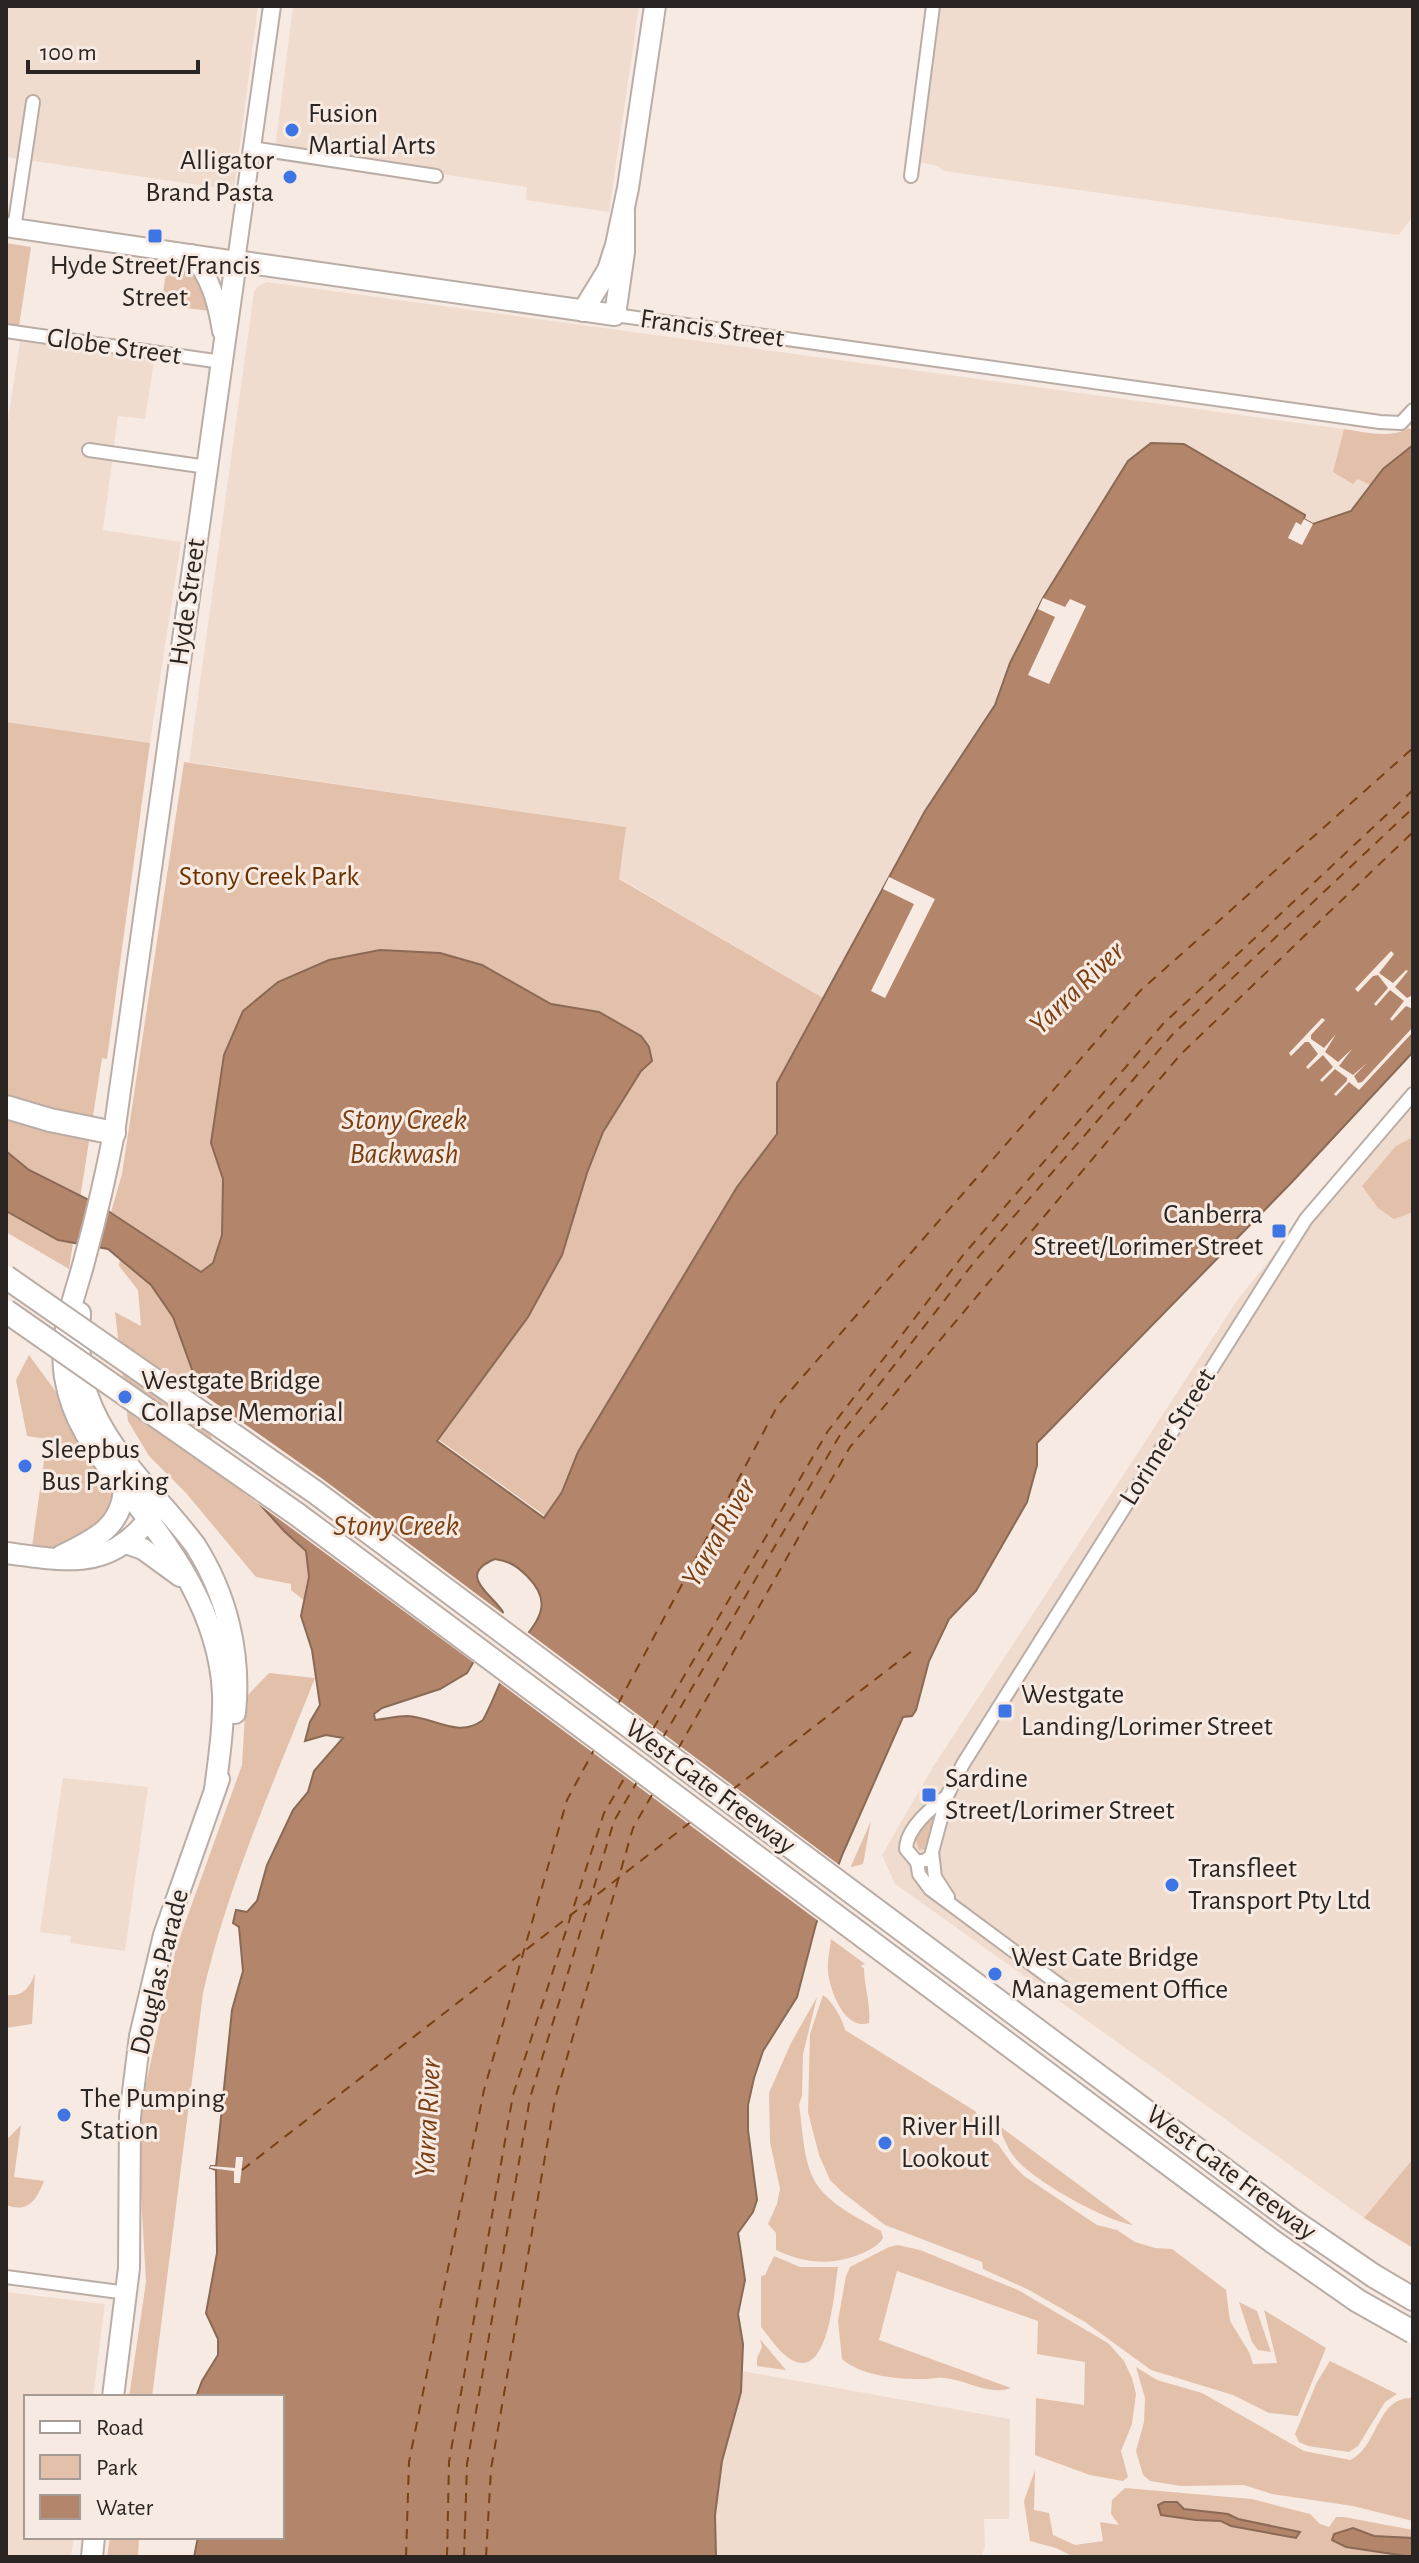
<svg xmlns="http://www.w3.org/2000/svg" width="1419" height="2563" font-family="'Alegreya Sans',sans-serif">
<rect width="100%" height="100%" fill="#f7eae2"/>
<!-- built -->
<g fill="#f0dccf">
<polygon points="6,6 258,6 234,190 6,157"/>
<polygon points="293,6 639,6 609,212 526,200 527,187 441,174 274,157"/>
<polygon points="939,6 1413,6 1413,216 1399,235 944,171 938,166 923,163 918,157"/>
<polygon points="267,282 1344,429 1333,472 1357,478 1372,486 1351,511 1313,524 1302,545 1232,475 1184,445 1043,598 1010,663 995,705 925,811 823,998 619,878 625,827 189,762 254,292 257,287"/>
<polygon points="20,341 154,361 145,419 118,416 103,530 181,542 150,743 6,722 6,433"/>
<polygon points="1413,1083 1413,2160 1364,2218 895,1884 882,1855 933,1767 1238,1299"/>
<polygon points="63,1778 148,1787 125,1951 70,1943 71,1936 40,1932"/>
<polygon points="6,2292 105,2304 93,2397 26,2397 26,2537 74,2537 71,2557 6,2557"/>
<polygon points="742,2371 1010,2419 1009,2519 984,2519 985,2547 981,2557 716,2557 715,2515 722,2461 741,2392"/>
</g>
<!-- green -->
<g fill="#e3c0aa">
<polygon points="6,243 31,247 19,326 6,324"/>
<path d="M167,266C202,272 200,280 211,311L161,305Z"/>
<path d="M1409,428L1413,431V445L1383,469L1372,486L1358,479L1353,484L1333,472L1344,429C1364,432 1390,439 1409,428Z"/>
<polygon points="6,722 150,743 107,1059 102,1058 69,1269 6,1232"/>
<polygon points="184,762 626,827 619,879 823,998 777,1083 777,1134 737,1187 578,1452 562,1492 545,1516 435,1437 448,1427 528,1317 562,1255 587,1173 603,1132 641,1071 651,1061 599,1012 551,1004 482,965 440,953 380,950 224,1055 211,1143 223,1179 222,1235 213,1263 201,1271 111,1212 122,1174"/>
<polygon points="1413,1137 1413,1212 1394,1219 1378,1208 1362,1186 1396,1146"/>
<polygon points="120,1258 151,1285 173,1317 198,1384 284,1531 306,1551 309,1577 306,1602 291,1590 291,1584 256,1577 186,1493 149,1456 128,1421 115,1312 141,1326 138,1290 119,1266"/>
<path d="M29,1355L62,1400L114,1488L118,1500C110,1516 89,1536 71,1544C60,1549 44,1548 32,1547L47,1439L27,1436L16,1380Z"/>
<path d="M269,1673L315,1678C274,1782 228,1884 203,1993L152,2397H129L146,2282L137,2124L176,1948L242,1765L246,1697Z"/>
<polygon points="939,1809 925,1849 919,1850 914,1836"/>
<polygon points="871,1821 863,1864 852,1867 851,1866"/>
<path d="M831,1939L865,1964L860,1966L864,1968C864,1987 871,2004 869,2023C845,2031 830,1991 828,1972C827,1962 830,1949 831,1939Z"/>
<path d="M35,1974L32,2024L6,2028V1995C23,1997 29,1988 35,1974Z"/>
<path d="M823,1995C833,2002 842,2018 845,2030L975,2111L994,2142L998,2144L1012,2164L1024,2176L1097,2225L1117,2230L1135,2242L1155,2248L1172,2249L1226,2290L1230,2321L1249,2352L1253,2364L1277,2363L1264,2310L1326,2348L1298,2416L1269,2413L1233,2395L1151,2370L1085,2322L1029,2290L983,2269L982,2262L885,2225L842,2192L830,2180L819,2155L808,2112L810,2034Z"/>
<path d="M817,1997L803,2054L802,2096L799,2105C803,2130 803,2166 818,2186C832,2206 860,2219 881,2231L883,2238C878,2246 871,2249 863,2253C833,2266 805,2264 776,2250V2233L768,2224L777,2204L780,2189L770,2142L769,2093L791,2043Z"/>
<path d="M21,2125L14,2177L44,2181C36,2201 28,2213 6,2205V2140Z"/>
<path d="M998,2125L1133,2225C1104,2220 1034,2181 1015,2158C1007,2148 1003,2136 998,2125Z"/>
<polygon points="1413,2159 1413,2248 1364,2218"/>
<path d="M898,2245L920,2250L1018,2290L1108,2343L1124,2361L1132,2378L1136,2394L1132,2424L1121,2451L1128,2477L1123,2481L1090,2475L1035,2455L1036,2398L1084,2405L1085,2362L1037,2354L1038,2321L897,2271L879,2340L1011,2388C989,2396 967,2380 944,2378C938,2377 932,2379 925,2379C900,2380 861,2376 842,2359L838,2321L846,2276L850,2267L889,2247Z"/>
<path d="M774,2256L800,2267H838C834,2290 829,2390 786,2356C776,2348 769,2336 761,2327V2276L765,2275Z"/>
<polygon points="1239,2302 1257,2311 1271,2352 1258,2350 1252,2342"/>
<polygon points="760,2339 786,2370 757,2366 757,2358 762,2347"/>
<polygon points="1330,2361 1397,2394 1385,2402 1358,2446 1349,2452 1308,2446 1299,2442 1295,2434 1317,2382"/>
<path d="M1136,2367L1157,2380L1202,2393L1304,2451L1350,2460C1379,2447 1376,2396 1413,2398V2521L1353,2506L1272,2494L1244,2485L1181,2486L1150,2481L1143,2475L1136,2451L1144,2422L1145,2398Z"/>
<polygon points="1035,2470 1034,2510 1049,2513 1053,2535 1075,2545 1103,2541 1100,2522 1119,2525 1111,2514 1112,2500 1125,2488 1252,2499 1310,2514 1320,2524 1329,2527 1336,2517 1344,2517 1413,2530 1413,2557 1074,2557 1056,2548 1030,2541 1024,2501"/>
<polygon points="110,2537 139,2537 138,2557 107,2557"/>
</g>
<!-- water -->
<g fill="#b3866b" stroke="#8a6955" stroke-width="2" fill-rule="evenodd">
<path d="M1151,443L1184,444L1305,515L1304,519L1313,524L1351,511L1383,469L1413,445V1052L1292,1182L1037,1443V1465L1027,1502L976,1591L949,1619L929,1661L916,1710L912,1716L903,1717L843,1853L816,1924L797,1997L763,2051L754,2078L748,2105V2130L757,2200L753,2212L738,2233L745,2280L738,2314L743,2344L741,2392L722,2461L715,2515L716,2557H194L198,2537H282V2397H196L202,2381L218,2355V2339L206,2313L217,2253L216,2170L210,2168L211,2166H216L232,2010L243,1971L239,1927L233,1923L236,1910L247,1912L257,1901L267,1865L293,1810L308,1792L314,1771L343,1738L326,1735L305,1741L310,1722L320,1705L312,1650L301,1616L309,1577L306,1551L284,1531L228,1469L173,1317L151,1285L108,1249L58,1240L6,1211V1151L29,1170L99,1205L201,1272L213,1263L222,1235L223,1179L211,1143L224,1055L243,1011L278,982L329,960L380,950L440,953L482,965L551,1004L599,1012L641,1036L649,1047L652,1061L641,1071L603,1132L587,1173L562,1255L528,1317L437,1441L544,1518L562,1492L578,1452L737,1187L777,1134V1083L925,811L995,705L1010,663L1043,598L1128,461ZM495,1559C509,1561 517,1566 527,1576C561,1610 527,1628 512,1657C501,1678 494,1700 483,1720C458,1739 434,1717 407,1716C397,1716 385,1719 375,1720L374,1714L382,1708L440,1689L467,1673L503,1612C491,1593 456,1575 495,1559Z"/>
<polygon points="1164,2502 1177,2502 1184,2509 1228,2514 1238,2519 1300,2532 1296,2538 1231,2526 1221,2521 1196,2520 1161,2515 1158,2505"/>
<polygon points="1353,2528 1374,2536 1413,2538 1413,2557 1346,2547 1332,2540 1334,2534"/>
</g>
<!-- pier -->
<g fill="#f7eae2">
<polygon points="1304,519 1313,524 1302,545 1288,538 1296,522 1301,525"/>
<polygon points="1043,598 1065,607 1070,599 1086,606 1049,684 1028,675 1055,617 1038,609"/>
<polygon points="889,877 935,899 885,998 871,991 914,904 883,889"/>
<polygon points="1391,951 1394,954 1379,973 1393,983 1406,970 1408,971 1395,987 1407,998 1413,995 1413,1009 1406,1006 1392,1021 1390,1019 1404,1001 1390,990 1376,1006 1374,1004 1388,988 1378,975 1373,976 1358,992 1355,989"/>
<polygon points="1322,1018 1325,1020 1311,1035 1311,1039 1324,1048 1336,1034 1325,1052 1338,1062 1352,1049 1339,1066 1353,1075 1367,1063 1354,1076 1358,1083 1362,1082 1413,1027 1413,1032 1359,1090 1349,1082 1336,1096 1334,1094 1347,1081 1347,1078 1335,1069 1322,1082 1320,1080 1333,1067 1323,1055 1308,1069 1306,1067 1318,1054 1309,1042 1305,1042 1291,1056 1289,1053"/>
<polygon points="194,1388 324,1480 506,1616 477,1665 245,1494 224,1472"/>
<polygon points="526,1631 842,1867 821,1923 497,1681 510,1652"/>
<polygon points="236,2157 243,2157 240,2183 234,2183 234,2171 210,2168 211,2166 235,2168"/>
</g>
<g fill="none" stroke-linecap="round" stroke-linejoin="round">
<!-- ferry -->
<g stroke="#7a4014" stroke-width="2" stroke-dasharray="10 8" stroke-linecap="butt">
<polyline points="618,1704 778,1405 1140,991 1413,748"/>
<polyline points="653,1729 828,1431 964,1254 1163,1024 1413,790"/>
<polyline points="662,1739 840,1435 975,1261 1173,1034 1413,808"/>
<polyline points="678,1749 850,1447 1180,1055 1413,832"/>
<polyline points="732,1790 912,1651"/>
<polyline points="242,2170 692,1821"/>
<polyline points="406,2557 409,2462 484,2090 567,1800 595,1748"/>
<polyline points="447,2557 449,2462 513,2095 604,1813 628,1772"/>
<polyline points="464,2557 467,2464 530,2098 614,1821 637,1782"/>
<polyline points="486,2557 491,2469 555,2099 633,1828 653,1793"/>
</g>
<defs>
<g id="minor">
<polyline points="252,148 436,176"/>
<polyline points="911,176 933,6"/>
<polyline points="14,229 33,102"/>
<polyline points="615,315 1380,422 1401,423 1413,410"/>
<polyline points="6,331 222,362"/>
<polyline points="89,450 207,467"/>
<path d="M947,1796C932,1807 906,1829 906,1849L917,1862L926,1860L931,1856L947,1796L963,1764L1306,1219L1413,1094"/>
<polyline points="932,1852 935,1877 948,1897"/>
<polyline points="917,1862 919,1874 930,1889 1069,1992"/>
<polyline points="6,2277 127,2293"/>
</g>
<polyline id="tertiary" points="236,261 272,6"/>
<g id="secondary">
<polyline points="6,227 236,261"/>
<path d="M191,254C211,278 217,301 222,331"/>
</g>
<g id="primary">
<polyline points="583,311 608,270 616,245 628,188 655,6"/>
<path d="M80,1313C79,1340 78,1368 87,1394C106,1452 159,1497 195,1545C227,1595 241,1654 235,1713"/>
<polyline points="126,1543 143,1549 180,1576"/>
<path d="M6,1553C69,1561 112,1572 154,1512"/>
<path d="M61,1556C93,1540 122,1528 124,1488"/>
<path d="M215,1790C219,1758 224,1725 223,1693C219,1613 172,1548 124,1488C97,1453 72,1422 65,1377C58,1335 75,1297 85,1258C96,1217 106,1175 114,1133L236,261L615,315L624,252V212"/>
<polyline points="113,2397 129,2268 130,2116 140,2036 164,1935 219,1779"/>
<polyline points="92,2557 94,2537"/>
</g>
<g id="motorway">
<polyline points="6,1107 50,1120 114,1133"/>
<polyline points="1374,2276 1413,2299"/>
</g>
</defs>
<!-- minor casing -->
<use href="#minor" stroke="#baada6" stroke-width="16"/>
<!-- tertiary casing -->
<use href="#tertiary" stroke="#baada6" stroke-width="20"/>
<!-- secondary casing -->
<use href="#secondary" stroke="#baada6" stroke-width="22"/>
<!-- primary casing -->
<use href="#primary" stroke="#baada6" stroke-width="24"/>
<!-- motorway casing -->
<use href="#motorway" stroke="#baada6" stroke-width="26"/>
<!-- minor -->
<use href="#minor" stroke="#fff" stroke-width="12"/>
<!-- tertiary -->
<use href="#tertiary" stroke="#fff" stroke-width="16"/>
<!-- secondary -->
<use href="#secondary" stroke="#fff" stroke-width="18"/>
<!-- primary -->
<use href="#primary" stroke="#fff" stroke-width="20"/>
<!-- motorway -->
<use href="#motorway" stroke="#fff" stroke-width="22"/>
<defs>
<g id="motorway-bridge">
<polyline points="6,1277 315,1492 1289,2218 1374,2276"/>
<polyline points="6,1311 298,1515 1272,2241 1358,2301 1413,2332"/>
</g>
</defs>
<!-- motorway-bridge casing -->
<use href="#motorway-bridge" stroke="#baada6" stroke-width="26" stroke-linecap="butt"/>
<!-- motorway-bridge -->
<use href="#motorway-bridge" stroke="#fff" stroke-width="22"/>
</g>
<!-- markers -->
<g fill="#3f74e4" stroke="#f7eae2" stroke-width="3">
<circle cx="292" cy="130" r="8"/>
<circle cx="290" cy="177" r="8"/>
<rect x="147" y="228" width="16" height="16" rx="4"/>
<rect x="1271" y="1223" width="16" height="16" rx="4"/>
<circle cx="125" cy="1397" r="8"/>
<circle cx="25" cy="1466" r="8"/>
<rect x="997" y="1703" width="16" height="16" rx="4"/>
<rect x="921" y="1787" width="16" height="16" rx="4"/>
<circle cx="1172" cy="1885" r="8"/>
<circle cx="995" cy="1974" r="8"/>
<circle cx="64" cy="2115" r="8"/>
<circle cx="885" cy="2143" r="8"/>
</g>
<g text-anchor="middle" dominant-baseline="central" stroke-width="6" stroke-linejoin="round" paint-order="stroke">
<!-- poi labels -->
<g font-size="28" fill="#2a2522" stroke="#f7eae2" text-anchor="start">
<text x="308" y="114">Fusion<tspan x="308" dy="32">Martial Arts</tspan></text>
<text x="274" y="161" text-anchor="end">Alligator<tspan x="274" dy="32">Brand Pasta</tspan></text>
<text x="155" y="266" text-anchor="middle">Hyde Street/Francis<tspan x="155" dy="32">Street</tspan></text>
<text x="1263" y="1215" text-anchor="end">Canberra<tspan x="1263" dy="32">Street/Lorimer Street</tspan></text>
<text x="141" y="1381">Westgate Bridge<tspan x="141" dy="32">Collapse Memorial</tspan></text>
<text x="41" y="1450">Sleepbus<tspan x="41" dy="32">Bus Parking</tspan></text>
<text x="1021" y="1695">Westgate<tspan x="1021" dy="32">Landing/Lorimer Street</tspan></text>
<text x="945" y="1779">Sardine<tspan x="945" dy="32">Street/Lorimer Street</tspan></text>
<text x="1188" y="1869">Transfleet<tspan x="1188" dy="32">Transport Pty Ltd</tspan></text>
<text x="1011" y="1958">West Gate Bridge<tspan x="1011" dy="32">Management Office</tspan></text>
<text x="80" y="2099">The Pumping<tspan x="80" dy="32">Station</tspan></text>
<text x="901" y="2127">River Hill<tspan x="901" dy="32">Lookout</tspan></text>
</g>
<!-- street labels -->
<g font-size="28" fill="#2a2522" stroke="#f7eae2">
<text transform="translate(712 329) rotate(8)">Francis Street</text>
<text transform="translate(114 347) rotate(8)">Globe Street</text>
<text transform="translate(188 602) rotate(-82)">Hyde Street</text>
<text transform="translate(1168 1437) rotate(-58)">Lorimer Street</text>
<text transform="translate(710 1787) rotate(37)">West Gate Freeway</text>
<text transform="translate(160 1972) rotate(-76)">Douglas Parade</text>
<text transform="translate(1231 2173) rotate(37)">West Gate Freeway</text>
</g>
<!-- park labels -->
<g font-size="28" fill="#6a3200" stroke="#f7eae2">
<text x="269" y="877">Stony Creek Park</text>
</g>
<!-- water labels -->
<g font-size="30" font-style="italic" fill="#7a4014" stroke="#f7eae2">
<text transform="translate(1077 988) rotate(-44)">Yarra River</text>
<text x="404" y="1120">Stony Creek<tspan x="404" dy="34">Backwash</tspan></text>
<text x="396" y="1526">Stony Creek</text>
<text transform="translate(719 1533) rotate(-60)">Yarra River</text>
<text transform="translate(428 2118) rotate(-87)">Yarra River</text>
</g>
</g>
<!-- border -->
<rect width="1419" height="2563" fill="none" stroke="#2a2522" stroke-width="16"/>
<!-- legend -->
<rect x="24" y="2395" width="260" height="144" fill="#f7eae2" stroke="#a59b95" stroke-width="2"/>
<rect x="40" y="2421" width="40" height="12" fill="#ffffff" stroke="#a59b95" stroke-width="2"/>
<text x="96" y="2435" font-size="24" fill="#2a2522">Road</text>
<rect x="40" y="2455" width="40" height="24" fill="#e3c0aa" stroke="#a59b95" stroke-width="2"/>
<text x="96" y="2475" font-size="24" fill="#2a2522">Park</text>
<rect x="40" y="2495" width="40" height="24" fill="#b3866b" stroke="#a59b95" stroke-width="2"/>
<text x="96" y="2515" font-size="24" fill="#2a2522">Water</text>
<!-- scale -->
<path d="M28 60v12h170v-12" fill="none" stroke="#2a2522" stroke-width="4"/>
<text x="40" y="60" font-size="24" fill="#2a2522" stroke="#f7eae2" stroke-width="6" paint-order="stroke">100 m</text>
</svg>
